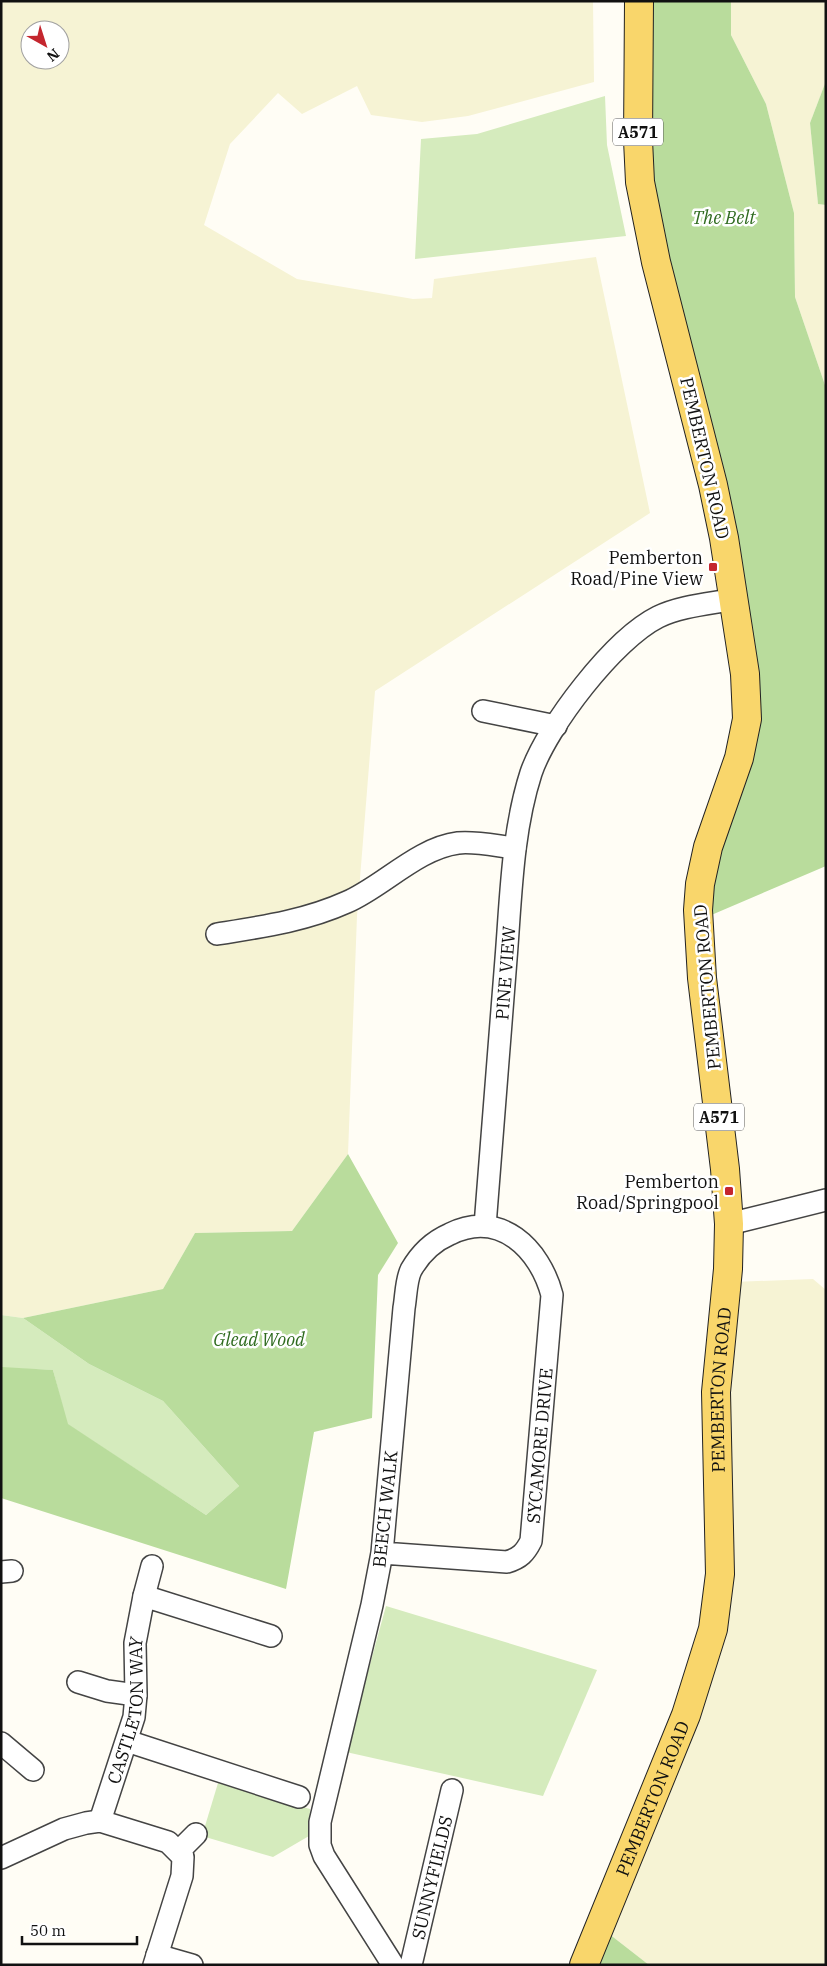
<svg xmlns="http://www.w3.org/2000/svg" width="827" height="1966" font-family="'IBM Plex Serif',serif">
<rect width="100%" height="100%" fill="#fffdf5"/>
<!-- farmland -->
<g fill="#f6f3d4" fill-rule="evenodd">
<path d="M1,1H593L594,82L468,116L422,122L371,115L357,86L302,114L278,93L230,144L204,225L297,279L413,299L432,298L434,279L596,257L650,513L375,691L357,916L348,1154L292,1231L195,1233L163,1289L23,1318L1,1315ZM30,30H60V60H30Z"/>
<polygon points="731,1 826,1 826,81 810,123 818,204 826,205 826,388 795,297 794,213 766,104 731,35"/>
<polygon points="813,1279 826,1290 826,1965 649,1965 604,1930 716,1646 724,1348 733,1282"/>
</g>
<!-- green -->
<g fill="#d5ebbd">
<polygon points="605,96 607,145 626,236 415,259 421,139 477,134"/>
<polygon points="1,1315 23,1318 89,1364 163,1401 239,1486 206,1515 67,1424 53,1370 1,1368"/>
<polygon points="386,1606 597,1670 543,1796 346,1752"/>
<polygon points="218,1783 310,1809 309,1836 273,1857 202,1836"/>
</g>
<!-- forest -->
<g fill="#b9dc9c">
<polygon points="645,1 731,1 731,35 766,104 794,213 795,297 826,388 826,866 709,916 711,886 746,773 757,697 645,185"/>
<polygon points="826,81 826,205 818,204 810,123"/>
<polygon points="348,1154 398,1243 378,1275 372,1418 314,1432 286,1589 1,1498 2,1367 53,1370 68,1424 206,1515 239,1486 163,1401 89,1364 23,1318 163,1289 195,1233 292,1231"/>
<polygon points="604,1930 649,1965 588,1965"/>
</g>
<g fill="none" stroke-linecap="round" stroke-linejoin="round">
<defs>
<g id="minor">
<polyline points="483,711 556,726"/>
<path d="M217,934C261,927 305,921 347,902C382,887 418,848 458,843C475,841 497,846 515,848"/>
<polyline points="729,1224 826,1200"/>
<path id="s1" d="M485,1226C492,1137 499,1048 506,959C511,897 512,832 531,773C547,726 614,639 658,617C681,606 709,604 735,599"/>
<path id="s2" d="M382,1553L507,1562C520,1558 525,1553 531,1541L552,1295C540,1249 500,1209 450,1234C434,1241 420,1254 411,1270C406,1280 406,1297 404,1308L382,1553L372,1605L320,1822V1845L324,1856L393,1965"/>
<polyline points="1,1572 12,1571"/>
<polyline points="144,1596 152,1566"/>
<polyline points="78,1682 107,1691 136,1695"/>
<polyline points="127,1741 299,1797"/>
<polyline points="1,1743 33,1770"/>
<path id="s3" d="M100,1821L134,1717L136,1695L135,1643L144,1596L271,1636"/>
<polyline points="179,1851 196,1834"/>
<polyline points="1,1858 64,1829 86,1823 100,1821 168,1842 183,1857 182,1876 154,1965"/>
<polyline points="157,1955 192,1965"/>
<path id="s4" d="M411,1965L452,1790"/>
</g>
<g id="major">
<path id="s5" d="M584,1965L686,1715L713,1629L720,1574L716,1392L728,1269L729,1224L725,1169L702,978L698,910L700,884L708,847L739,758L747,719L745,674L724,538L713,485L656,262L640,182L638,140L639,1"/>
</g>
</defs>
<!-- minor casing -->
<use href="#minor" stroke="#444" stroke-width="24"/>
<!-- major casing -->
<use href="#major" stroke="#222" stroke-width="30"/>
<!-- minor -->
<use href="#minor" stroke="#fff" stroke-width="21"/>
<!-- major -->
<use href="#major" stroke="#f9d66b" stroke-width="28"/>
</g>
<!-- markers -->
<g fill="#c4262e" stroke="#fff" stroke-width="2">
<rect x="708" y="562" width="10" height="10" rx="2.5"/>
<rect x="724" y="1186" width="10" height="10" rx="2.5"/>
</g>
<g text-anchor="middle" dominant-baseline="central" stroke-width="5" stroke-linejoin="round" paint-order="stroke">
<!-- shield labels -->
<g fill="#fff" stroke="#585858" stroke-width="1">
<rect x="613" y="118.5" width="50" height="27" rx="4"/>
<rect x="694" y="1103.5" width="50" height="27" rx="4"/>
</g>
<g font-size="16" font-weight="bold" fill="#111">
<text x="638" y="132">A571</text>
<text x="719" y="1117">A571</text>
</g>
<!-- park labels -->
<g font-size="18" font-style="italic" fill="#2f6b1f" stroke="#fff">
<text x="724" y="217">The Belt</text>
<text x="259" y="1339">Glead Wood</text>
</g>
<!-- street labels -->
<g font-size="18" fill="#111" stroke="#fff">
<text transform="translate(705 458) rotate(77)">PEMBERTON ROAD</text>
<text stroke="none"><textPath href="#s1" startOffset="254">PINE VIEW</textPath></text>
<text transform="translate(707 987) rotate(-95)">PEMBERTON ROAD</text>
<text stroke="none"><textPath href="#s5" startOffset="600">PEMBERTON ROAD</textPath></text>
<text stroke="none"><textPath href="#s2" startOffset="254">SYCAMORE DRIVE</textPath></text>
<text transform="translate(385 1509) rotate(-84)">BEECH WALK</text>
<text stroke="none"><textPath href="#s3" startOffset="115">CASTLETON WAY</textPath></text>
<text stroke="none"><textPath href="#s5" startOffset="180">PEMBERTON ROAD</textPath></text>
<text stroke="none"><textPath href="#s4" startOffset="90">SUNNYFIELDS</textPath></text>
</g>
<!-- poi labels -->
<g font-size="18" fill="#111" stroke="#fff" text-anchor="end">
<text x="703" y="557">Pemberton<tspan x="703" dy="21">Road/Pine View</tspan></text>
<text x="719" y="1181">Pemberton<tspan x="719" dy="21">Road/Springpool</tspan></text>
</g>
</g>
<!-- border -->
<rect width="827" height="1966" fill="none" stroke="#111111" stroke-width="5"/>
<!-- north arrow -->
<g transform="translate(45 45) rotate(141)"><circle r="24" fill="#ffffff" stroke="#a0a0a0"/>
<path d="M0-4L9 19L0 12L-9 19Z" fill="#c4262e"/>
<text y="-8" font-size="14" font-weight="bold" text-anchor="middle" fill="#111111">N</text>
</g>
<!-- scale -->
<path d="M22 1936v8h115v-8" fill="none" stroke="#111111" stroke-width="2.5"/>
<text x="30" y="1936" font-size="15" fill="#111111" stroke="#ffffff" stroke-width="4" paint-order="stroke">50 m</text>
</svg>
